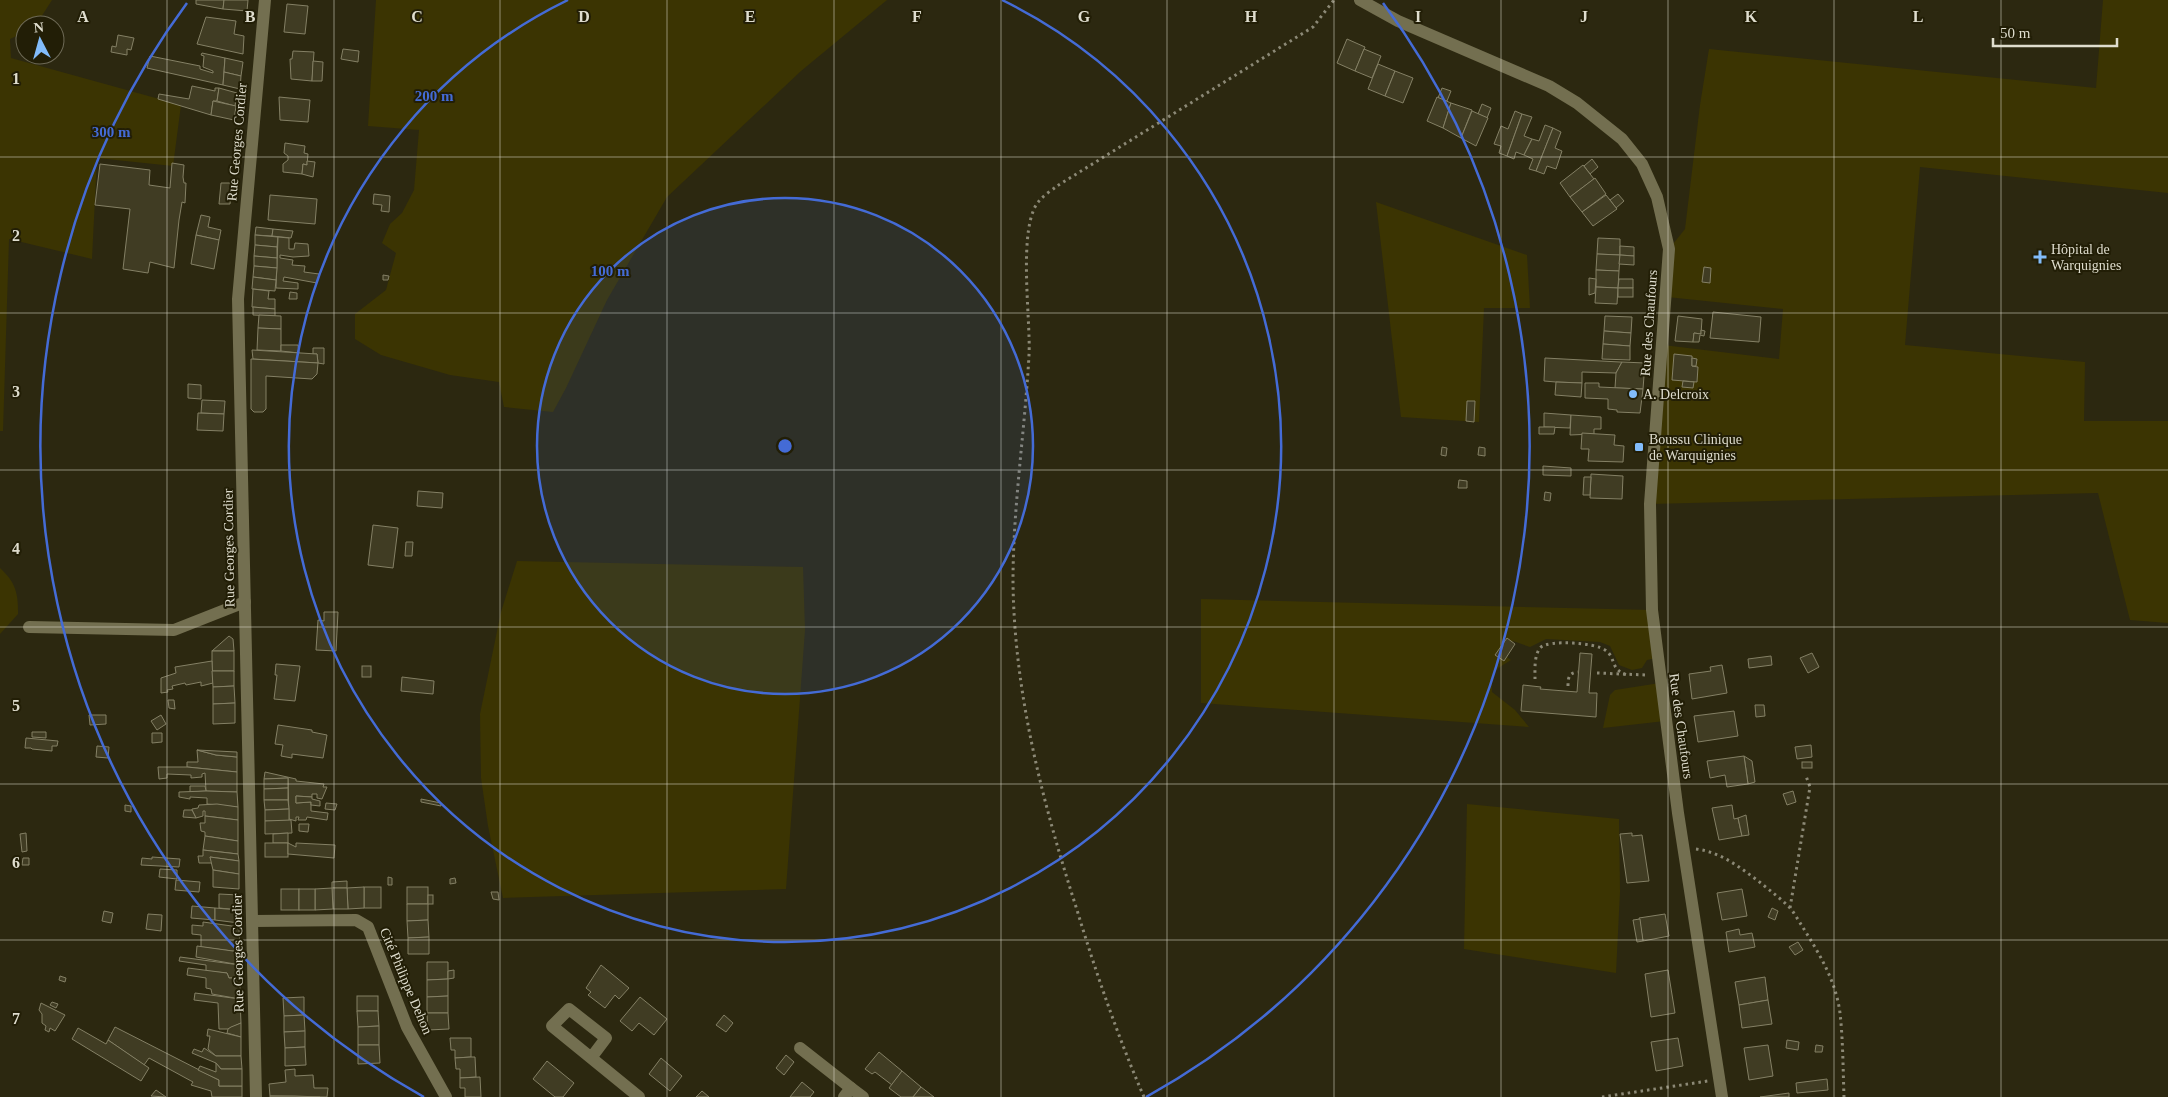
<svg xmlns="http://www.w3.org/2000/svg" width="2168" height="1097" font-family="Georgia,serif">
<rect width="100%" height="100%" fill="#2c2810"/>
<!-- green -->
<g fill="#3b3402">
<polygon points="0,0 52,0 36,25 25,25 25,32 10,39 11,58 181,105 173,166 97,158 92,259 9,239 3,431 0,431"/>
<polygon points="376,0 887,0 801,71 667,197 607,300 566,388 553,412 504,407 499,382 450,375 381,355 355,339 355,314 386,290 396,253 382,243 390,224 402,213 414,190 419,130 368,126"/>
<polygon points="2103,0 2168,0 2168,193 1920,167 1905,345 2085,362 2084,421 2168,421 2168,623 2130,620 2098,493 1650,504 1663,345 1779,359 1783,309 1667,297 1669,249 1685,229 1700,105 1709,49 2096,88"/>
<polygon points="1376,202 1527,255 1530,308 1484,308 1479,422 1401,417"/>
<polygon points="517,561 803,567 805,630 786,889 503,898 488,826 481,778 480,714 501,612"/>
<path d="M0,568C16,583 18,593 18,614L0,634Z"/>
<path d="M1201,599L1652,610L1657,658L1647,660L1642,668L1632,670L1619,665L1610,646L1600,642L1546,639L1530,647L1513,641L1504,655L1511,660C1493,671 1492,671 1492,692L1515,710L1529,727L1201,703Z"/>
<polygon points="1660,683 1665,721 1603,728 1610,695 1615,690"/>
<polygon points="1467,804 1619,819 1620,892 1616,973 1464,949"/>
</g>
<!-- building -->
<g fill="#403c23" stroke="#848065">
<polygon points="196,0 224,0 223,9 196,4"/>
<polygon points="224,0 248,0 247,11 223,9"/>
<polygon points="287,4 308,6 305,34 284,32"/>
<polygon points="206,17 236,21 234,34 244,36 243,54 197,44"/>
<polygon points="118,35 134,38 131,50 127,49 127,55 111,52 112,46 116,47"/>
<polygon points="1347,39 1365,47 1355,71 1337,63"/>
<polygon points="343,49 359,51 358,62 341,59"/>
<polygon points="1364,49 1381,56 1372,78 1355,71"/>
<polygon points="293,51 314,52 312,81 291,79 290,59 292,59"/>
<polygon points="202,53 225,58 223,85 147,68 150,56 200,66 200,69 213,73 213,71 203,67 204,56 201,55"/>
<polygon points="225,58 243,62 241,76 224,72"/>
<polygon points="313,61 323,62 322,81 312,81"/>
<polygon points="1378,64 1395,71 1385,96 1368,89"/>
<polygon points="1395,71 1413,78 1403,103 1385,96"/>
<polygon points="224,72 241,76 240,89 223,85"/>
<polygon points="192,86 215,91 215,88 219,88 217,101 213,101 211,115 158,99 159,94 189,99"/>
<polygon points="219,88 237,93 235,106 217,101"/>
<polygon points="1442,88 1451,91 1447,101 1438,98"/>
<polygon points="279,97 310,100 308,122 280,120"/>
<polygon points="1437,97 1451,103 1443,128 1427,121"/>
<polygon points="213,101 236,106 234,120 211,115"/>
<polygon points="1451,103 1472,110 1461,138 1443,128"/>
<polygon points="1482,104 1491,108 1487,118 1478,114"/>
<polygon points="1472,111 1488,118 1476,146 1461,138"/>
<polygon points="1515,111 1522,114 1507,156 1499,153 1501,146 1494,144 1501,126 1508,129"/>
<polygon points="1522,114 1532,117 1524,136 1532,139 1524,155 1516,152 1514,159 1507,156"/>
<polygon points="1545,125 1553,128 1536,171 1529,169 1533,159 1524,155 1532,139 1539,141"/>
<polygon points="1553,128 1561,132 1555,148 1562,151 1556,169 1547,166 1544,174 1536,171"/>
<polygon points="285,143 305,146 304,153 308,154 307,165 303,164 302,174 283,172 283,164 288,160 288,156 284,153"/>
<polygon points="1592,159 1598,167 1590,174 1584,166"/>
<polygon points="307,161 315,162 313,177 302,174 303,164 307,165"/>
<polygon points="172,163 184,165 183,177 184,183 186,183 185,203 182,202 179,220 174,268 150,262 148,273 123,269 130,209 95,205 100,164 150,170 149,185 170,188"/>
<polygon points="1583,165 1594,179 1570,197 1560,183"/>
<polygon points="1595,178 1606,194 1582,212 1570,197"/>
<polygon points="221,183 232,183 230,204 219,204"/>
<polygon points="374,194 390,196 389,212 381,211 382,205 373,204"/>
<polygon points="1618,194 1624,201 1616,208 1610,200"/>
<polygon points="270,195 317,199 315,224 268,220"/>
<polygon points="1606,195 1617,209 1593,226 1582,212"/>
<polygon points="201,215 210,217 208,227 221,230 219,240 196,235"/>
<polygon points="256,227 273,229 272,236 255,235"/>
<polygon points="273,229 293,231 291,238 272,236"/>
<polygon points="196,235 219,240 214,269 191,264"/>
<polygon points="255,235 278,237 277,247 255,245"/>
<polygon points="278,237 289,238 289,249 294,249 295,243 308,244 309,256 293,257 280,255 280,258 293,260 292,265 305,266 304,272 319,274 317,283 284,277 283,281 298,283 298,289 276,288"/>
<polygon points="1598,238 1620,239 1620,255 1597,254"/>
<polygon points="255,245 277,247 277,258 254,256"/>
<polygon points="1620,246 1634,247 1634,256 1620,255"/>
<polygon points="1597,254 1620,255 1619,271 1596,270"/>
<polygon points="1620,255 1634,256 1634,265 1619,264"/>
<polygon points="254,256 277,258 277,268 254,266"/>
<polygon points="254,266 277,268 276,280 253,277"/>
<polygon points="1704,267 1711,268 1710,283 1702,282"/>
<polygon points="1596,270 1619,271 1618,288 1596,287"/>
<polygon points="383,275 389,276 388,280 383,280"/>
<polygon points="253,277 276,280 275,291 252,289"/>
<polygon points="1589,278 1596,279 1595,293 1589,295"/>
<polygon points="1619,279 1633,279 1633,288 1618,288"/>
<polygon points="1596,287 1618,288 1617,304 1595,303"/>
<rect x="1618" y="288" width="15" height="9"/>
<polygon points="253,289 269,291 268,299 275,299 275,309 252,307"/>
<polygon points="290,292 297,293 297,299 289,299"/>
<polygon points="253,307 275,309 275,316 253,315"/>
<polygon points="1713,312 1761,317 1759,342 1710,338"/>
<polygon points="259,315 281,316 281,329 258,328"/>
<polygon points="1605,316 1632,317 1631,333 1604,331"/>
<polygon points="1678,316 1702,319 1701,334 1694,333 1693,342 1675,341"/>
<polygon points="258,328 281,329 281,351 257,350"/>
<polygon points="1701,330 1705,331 1704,336 1700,335 1699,342 1693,342 1694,333 1701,334"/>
<polygon points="1604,331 1631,333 1630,346 1603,344"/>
<polygon points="1603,344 1630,346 1630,360 1602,359"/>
<polygon points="281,345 298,345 299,353 281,351"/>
<polygon points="313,348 324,348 324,364 318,363 317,354 313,354"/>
<polygon points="252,350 317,354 318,363 253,359"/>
<polygon points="1674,354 1692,356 1692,366 1698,367 1697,382 1672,380"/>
<polygon points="1545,358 1620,362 1622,362 1616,373 1582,372 1582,383 1556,382 1544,381"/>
<polygon points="1692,358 1697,359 1696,366 1692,366"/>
<polygon points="251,359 318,363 317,374 312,379 266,376 266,409 263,412 254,412 251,409"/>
<polygon points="1622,362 1645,363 1643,389 1615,388 1616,373"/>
<polygon points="1683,381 1694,382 1693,388 1682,387"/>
<polygon points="1556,382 1582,383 1581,397 1555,395"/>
<polygon points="1585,383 1599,383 1599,387 1643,389 1640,413 1617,412 1617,410 1608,409 1608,399 1585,398"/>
<polygon points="188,384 201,385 201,399 188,398"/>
<polygon points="202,400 225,401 224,414 201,413"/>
<polygon points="1467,401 1475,401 1474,422 1466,421"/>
<polygon points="198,413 224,414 223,431 197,430"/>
<polygon points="1544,413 1571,415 1570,428 1544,427"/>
<polygon points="1571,415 1601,417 1601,429 1594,429 1594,434 1570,435"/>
<polygon points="1539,427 1555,427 1554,434 1539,434"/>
<polygon points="1582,433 1615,435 1614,445 1624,446 1623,462 1588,461 1589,449 1581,449"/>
<polygon points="1442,447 1447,448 1446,456 1441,455"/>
<polygon points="1479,447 1485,448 1485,456 1478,455"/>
<polygon points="1543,466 1571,468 1571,476 1543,475"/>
<polygon points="1591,474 1623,476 1622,499 1590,498"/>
<polygon points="1584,477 1591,477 1590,495 1583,495"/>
<polygon points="1459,480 1467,481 1467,488 1458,488"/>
<polygon points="418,491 443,493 442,508 417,506"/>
<polygon points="1545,492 1551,493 1550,501 1544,500"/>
<polygon points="373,525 398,528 393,568 368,565"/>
<polygon points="406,542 413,542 412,556 405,556"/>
<polygon points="324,612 338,612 336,651 316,650 318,620 324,621"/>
<polygon points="229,636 233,639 234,651 212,651"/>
<polygon points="1507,638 1515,644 1504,661 1495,655"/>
<rect x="212" y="651" width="22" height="20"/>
<polygon points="1580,653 1592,654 1589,693 1597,693 1596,717 1521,711 1523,685 1541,687 1540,689 1577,692"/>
<polygon points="1812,653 1819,667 1808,673 1800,658"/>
<polygon points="1771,656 1772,665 1749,668 1748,659"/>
<polygon points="212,661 213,683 201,686 201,682 186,685 185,683 172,686 173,689 167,690 168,692 161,693 161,678 176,673 175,667"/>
<polygon points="276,664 300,666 295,701 274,699 277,675 275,675"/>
<polygon points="1722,665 1727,693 1692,699 1689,674 1711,671 1710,667"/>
<rect x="362" y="666" width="9" height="11"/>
<polygon points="212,671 234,671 234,686 213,687"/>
<polygon points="402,677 434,681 433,694 401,691"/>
<polygon points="234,686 235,703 213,704 213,687"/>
<polygon points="168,700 174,700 175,709 169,708"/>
<polygon points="235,703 235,723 213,724 213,704"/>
<polygon points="1755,705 1764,705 1765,716 1756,717"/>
<polygon points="1734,711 1738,736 1698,742 1694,716"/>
<polygon points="89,715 106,715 106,724 90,725"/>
<polygon points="161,715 166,724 157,730 151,721"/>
<polygon points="278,725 312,730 312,732 327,735 323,758 292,754 292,758 281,756 283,745 275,744"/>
<polygon points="32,732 46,732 46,738 32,737"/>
<polygon points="152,733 162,733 162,742 152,743"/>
<polygon points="26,738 58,741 57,746 52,746 52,751 32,749 31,748 25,748"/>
<polygon points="1811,745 1812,757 1797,759 1795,747"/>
<polygon points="97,746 109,747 108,758 96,757"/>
<polygon points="197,750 216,755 237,757 237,772 187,767 187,762 198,762"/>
<polygon points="197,750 237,752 237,757 216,755"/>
<polygon points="1744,756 1752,761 1755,782 1748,784"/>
<polygon points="1744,756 1748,784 1727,787 1725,775 1710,778 1707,761"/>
<rect x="1802" y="762" width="10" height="6"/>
<polygon points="158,767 187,767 237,772 237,792 206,791 205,773 202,774 202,777 191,778 191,775 167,774 167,778 159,779"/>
<polygon points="265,772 296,779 296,781 324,784 323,787 327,787 322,799 317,798 317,794 312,794 312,797 296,796 296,803 311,802 311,811 328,813 327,820 307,817 306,820 298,820 299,817 296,817 296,821 289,819 288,778 264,779"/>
<polygon points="288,778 288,788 264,789 264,779"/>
<polygon points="190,786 205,786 206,791 190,792"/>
<polygon points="288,788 288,800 264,800 264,789"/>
<polygon points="206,791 237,792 238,807 207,804 207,798 190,797 190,799 179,797 179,792"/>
<polygon points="1793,791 1796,802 1787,805 1783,794"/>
<polygon points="296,796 312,797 312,799 320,801 320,806 311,805 311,802 296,803"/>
<polygon points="421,799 441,803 441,806 421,802"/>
<polygon points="264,800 288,800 289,809 265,810"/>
<polygon points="326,803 337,804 335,810 325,809"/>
<polygon points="217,804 238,807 238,820 205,816 205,811 203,811 203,816 196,818 192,810 192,809 198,808 199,805"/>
<polygon points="125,805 131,806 131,812 125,811"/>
<polygon points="1732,805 1734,819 1738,818 1742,836 1719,840 1712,808"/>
<polygon points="289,809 289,821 265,821 265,810"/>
<polygon points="184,810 192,810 196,818 183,817"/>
<polygon points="1746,815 1749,835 1742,836 1738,818"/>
<polygon points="205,816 238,820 238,841 205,836 205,832 201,831 200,823 205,823"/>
<polygon points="291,820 292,833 265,834 265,821"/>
<polygon points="299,824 309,824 308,832 299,831"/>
<polygon points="26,833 27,851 22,852 20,834"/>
<polygon points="288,833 288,843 273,843 273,834"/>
<polygon points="1632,833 1632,836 1642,835 1649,881 1627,883 1620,834"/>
<polygon points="205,836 238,841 238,854 203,850"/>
<rect x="265" y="843" width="23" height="14"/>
<polygon points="288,843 296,847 296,843 335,845 334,858 288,854"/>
<polygon points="203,850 238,854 239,861 210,857 213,863 199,863 198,856 203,856"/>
<polygon points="152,857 180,859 179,867 141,865 142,858 152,859"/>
<polygon points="210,857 239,861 239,874 213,870"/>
<polygon points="23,858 29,858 29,865 22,865"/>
<polygon points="160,869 177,870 177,879 159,877"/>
<polygon points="213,870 239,874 239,889 213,887"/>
<polygon points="388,877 392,878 392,885 388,885"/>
<polygon points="455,878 456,883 450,884 450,879"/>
<polygon points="176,880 200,882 199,892 175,890"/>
<polygon points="347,881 347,888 332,888 332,882"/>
<rect x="364" y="887" width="17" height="21"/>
<polygon points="364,887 364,908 348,909 347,888"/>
<rect x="407" y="887" width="21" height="17"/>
<polygon points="332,888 347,888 348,909 333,909"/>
<polygon points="332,888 333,909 315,910 315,889"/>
<rect x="281" y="889" width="18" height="21"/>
<rect x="299" y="889" width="16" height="21"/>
<polygon points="1742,889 1747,916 1722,920 1717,893"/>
<polygon points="491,892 498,892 499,900 493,899"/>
<polygon points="219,894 239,895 239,910 219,908"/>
<rect x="428" y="895" width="5" height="9"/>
<polygon points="407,904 428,904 428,920 407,921"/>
<polygon points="192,906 215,908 215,920 191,918"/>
<polygon points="215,908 239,910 239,923 215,920"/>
<polygon points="1772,908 1778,911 1775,920 1768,917"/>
<polygon points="104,911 113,913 111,923 102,921"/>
<polygon points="148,914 162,915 161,931 146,929"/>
<polygon points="1665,914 1669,936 1643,941 1639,918"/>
<polygon points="1640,919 1643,941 1637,942 1633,920"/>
<polygon points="428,920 429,937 408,938 407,921"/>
<polygon points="203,922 239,927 240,952 201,947 201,935 192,934 192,925 203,926"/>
<polygon points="1739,929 1740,935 1752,933 1755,947 1729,952 1726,932"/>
<polygon points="429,937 429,954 408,954 408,938"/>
<polygon points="1798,942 1803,950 1795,955 1789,947"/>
<polygon points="197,946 240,952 240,965 196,957"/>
<polygon points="180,957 240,965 240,978 229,978 227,973 206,971 206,965 179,961"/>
<polygon points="427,962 448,962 448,979 427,980"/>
<polygon points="601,965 629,988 619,999 615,995 605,1008 588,995 591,992 586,988"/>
<polygon points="188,968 227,973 229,978 240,978 240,999 212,994 211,989 206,988 206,978 187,975"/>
<polygon points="454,970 454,978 448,979 448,971"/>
<polygon points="1668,970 1675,1013 1651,1017 1645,974"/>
<polygon points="60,976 66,978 65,982 59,980"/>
<polygon points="1765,977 1768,1000 1739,1005 1735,982"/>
<polygon points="448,979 448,996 427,997 427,980"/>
<polygon points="195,993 240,999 241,1023 228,1029 219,1029 218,1003 194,1000"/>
<rect x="357" y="996" width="21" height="15"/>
<polygon points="448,996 448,1013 427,1013 427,997"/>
<polygon points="304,997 304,1015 284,1016 283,998"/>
<polygon points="640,997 667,1019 654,1035 639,1023 632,1031 620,1021"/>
<polygon points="1768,1000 1772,1024 1742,1028 1739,1005"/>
<polygon points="52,1002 58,1004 56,1008 50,1005"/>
<polygon points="41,1003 65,1015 55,1031 50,1028 49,1032 45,1030 46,1026 42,1023 42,1014 39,1010"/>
<polygon points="357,1011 378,1011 379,1026 358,1027"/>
<polygon points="427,1013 448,1013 449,1029 428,1030"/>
<polygon points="304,1015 305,1031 284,1032 284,1016"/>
<polygon points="724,1015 733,1023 726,1032 716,1025"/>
<polygon points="241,1023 241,1037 227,1033 228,1029 231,1027"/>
<polygon points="379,1026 379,1045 358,1045 358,1027"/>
<polygon points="115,1027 217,1079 219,1080 219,1086 242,1086 242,1097 212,1097 211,1091 191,1085 193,1082 149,1058 144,1065 108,1040"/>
<polygon points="78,1028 106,1044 108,1040 149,1068 141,1081 72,1039"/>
<polygon points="208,1029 241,1037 241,1056 216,1056 208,1049 210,1036 207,1036"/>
<polygon points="305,1031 305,1047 285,1048 284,1032"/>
<polygon points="450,1038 471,1038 471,1057 455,1058 455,1050 451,1050"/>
<polygon points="1678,1038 1683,1066 1656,1071 1651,1042"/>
<polygon points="1787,1040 1799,1042 1798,1050 1786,1048"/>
<polygon points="358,1045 379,1045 380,1063 358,1064"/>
<polygon points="1768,1045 1773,1076 1749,1080 1744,1048"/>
<polygon points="1816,1045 1823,1046 1822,1052 1815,1052"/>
<polygon points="305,1047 306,1065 285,1066 285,1048"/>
<polygon points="204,1048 216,1056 241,1056 242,1069 221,1069 216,1063 192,1053 194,1049 202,1052"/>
<polygon points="879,1052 902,1071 892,1085 875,1072 872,1074 865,1069"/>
<polygon points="786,1055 794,1062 784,1075 776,1068"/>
<polygon points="471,1057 475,1057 476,1077 460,1078 460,1069 456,1069 455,1058"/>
<polygon points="661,1058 682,1076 670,1091 649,1074"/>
<polygon points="547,1061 574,1083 563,1097 555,1097 533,1079"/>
<polygon points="216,1063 221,1069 242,1069 242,1086 219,1086 219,1080 198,1070 200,1066 216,1072"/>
<polygon points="295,1069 295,1076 313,1075 314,1088 328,1088 327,1097 270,1096 269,1084 286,1082 285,1070"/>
<polygon points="902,1071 921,1087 913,1097 901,1097 889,1088"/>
<polygon points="480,1077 481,1097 465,1097 465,1088 460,1088 460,1078"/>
<polygon points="1827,1079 1828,1090 1797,1093 1796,1083"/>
<polygon points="802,1082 814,1092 810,1097 790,1097"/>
<polygon points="921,1087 934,1097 913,1097"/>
<polygon points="156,1090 166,1097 151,1096"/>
<polygon points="702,1091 709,1097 696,1097"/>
<polygon points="1789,1093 1789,1097 1760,1097"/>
<polygon points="270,1096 295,1096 320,1097 270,1097"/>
</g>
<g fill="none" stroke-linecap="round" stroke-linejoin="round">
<!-- path -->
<g stroke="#8c8976" stroke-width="3" stroke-dasharray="2.5 4" stroke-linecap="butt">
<polyline points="1597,673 1646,675"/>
<path d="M1535,679C1535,669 1534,656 1540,648C1548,639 1596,643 1605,650C1617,658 1609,669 1627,675"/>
<path d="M1568,686C1568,677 1569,673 1578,672"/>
<path d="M1696,849C1720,852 1738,866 1757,880C1768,889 1779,897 1789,907C1794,912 1798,920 1802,926C1819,953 1836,981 1840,1013C1843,1040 1843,1069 1844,1097"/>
<polyline points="1790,908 1810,787 1806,776"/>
<path d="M1144,1097C1118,1037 1096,973 1077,910C1043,804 1014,693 1013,581C1013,506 1025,430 1029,355C1031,320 1017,226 1039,201C1044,195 1052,190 1057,186L1313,27L1334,0"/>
<polyline points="1602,1097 1708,1081"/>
</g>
<!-- minor -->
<g stroke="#736f50" stroke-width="12">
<polyline points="1360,0 1398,21 1549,86 1577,103 1622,139 1642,164 1657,197 1669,249 1650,504 1652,610 1678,813 1722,1097"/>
<polyline points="29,627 174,630 245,602"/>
<polyline points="252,921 356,920 368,927 407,1027 446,1097"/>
<polyline points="800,1048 851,1088"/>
<polyline points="591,1058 606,1038 569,1009 552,1026 639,1097"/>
<polyline points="256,1097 238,299 265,0"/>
<polyline points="844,1097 851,1088 863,1097"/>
</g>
</g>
<!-- grid -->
<path fill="none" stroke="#dfddce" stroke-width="1" stroke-opacity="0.55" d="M167,0V1097M334,0V1097M500,0V1097M667,0V1097M834,0V1097M1001,0V1097M1167,0V1097M1334,0V1097M1501,0V1097M1668,0V1097M1834,0V1097M2001,0V1097M0,157H2168M0,313H2168M0,470H2168M0,627H2168M0,784H2168M0,940H2168"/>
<!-- distance rings -->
<circle cx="785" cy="446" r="248" fill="#446bd6" fill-opacity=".12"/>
<g fill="none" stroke="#446bd6" stroke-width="2.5">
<circle cx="785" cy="446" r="248"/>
<path d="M1002 0A496 496 0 1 1 568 0"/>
<path d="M424 1097A744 744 0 0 1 187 3M1383 3A744 744 0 0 1 1146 1097"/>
</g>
<!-- markers -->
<g fill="#82bcfa" stroke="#221e06" stroke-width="2">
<path d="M2037.5 249.5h5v5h5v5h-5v5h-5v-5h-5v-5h5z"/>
<circle cx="1633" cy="394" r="5"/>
<rect x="1634" y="442" width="10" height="10" rx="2.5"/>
</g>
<g text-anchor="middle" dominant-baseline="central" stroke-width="4" stroke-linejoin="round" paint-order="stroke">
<!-- street labels -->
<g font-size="14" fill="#dfddce" stroke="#221e06">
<text transform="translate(237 142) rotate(-85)">Rue Georges Cordier</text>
<text transform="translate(1649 323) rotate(-86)">Rue des Chaufours</text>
<text transform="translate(229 548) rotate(-91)">Rue Georges Cordier</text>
<text transform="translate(1681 726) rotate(82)">Rue des Chaufours</text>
<text transform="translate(238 953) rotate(-91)">Rue Georges Cordier</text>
<text transform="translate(406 981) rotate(67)">Cité Philippe Dehon</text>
</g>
<!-- poi labels -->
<g font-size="14" fill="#dfddce" stroke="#221e06" text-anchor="start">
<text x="2051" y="249">Hôpital de<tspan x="2051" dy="16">Warquignies</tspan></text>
<text x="1643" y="394">A. Delcroix</text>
<text x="1649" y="439">Boussu Clinique<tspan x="1649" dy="16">de Warquignies</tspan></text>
</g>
</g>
<g font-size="16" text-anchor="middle" font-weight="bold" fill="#dfddce" stroke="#221e06" stroke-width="4" stroke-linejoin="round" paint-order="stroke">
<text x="83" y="22">A</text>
<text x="250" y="22">B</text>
<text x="417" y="22">C</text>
<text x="584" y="22">D</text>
<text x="750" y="22">E</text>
<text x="917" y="22">F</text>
<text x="1084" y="22">G</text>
<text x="1251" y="22">H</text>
<text x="1418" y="22">I</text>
<text x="1584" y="22">J</text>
<text x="1751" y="22">K</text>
<text x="1918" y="22">L</text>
<text x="16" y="84">1</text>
<text x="16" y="241">2</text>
<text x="16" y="397">3</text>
<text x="16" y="554">4</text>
<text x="16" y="711">5</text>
<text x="16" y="868">6</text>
<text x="16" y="1024">7</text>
</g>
<circle cx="785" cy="446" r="8" fill="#446bd6" stroke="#221e06" stroke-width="2.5"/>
<g font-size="15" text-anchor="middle" font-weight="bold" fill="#446bd6" stroke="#221e06" stroke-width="4" stroke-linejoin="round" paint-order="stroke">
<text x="434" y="101">200 m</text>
<text x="111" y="137">300 m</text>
<text x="610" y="276">100 m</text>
</g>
<!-- north arrow -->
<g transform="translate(40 40) rotate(354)"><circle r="24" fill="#221e06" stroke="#6e6a56"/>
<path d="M0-4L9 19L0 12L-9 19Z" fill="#82bcfa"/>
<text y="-8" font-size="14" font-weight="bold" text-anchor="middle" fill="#dfddce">N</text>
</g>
<!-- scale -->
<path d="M1993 38v8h124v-8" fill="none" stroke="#dfddce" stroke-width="2.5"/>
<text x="2000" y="38" font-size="15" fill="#dfddce" stroke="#221e06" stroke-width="4" paint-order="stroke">50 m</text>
</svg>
